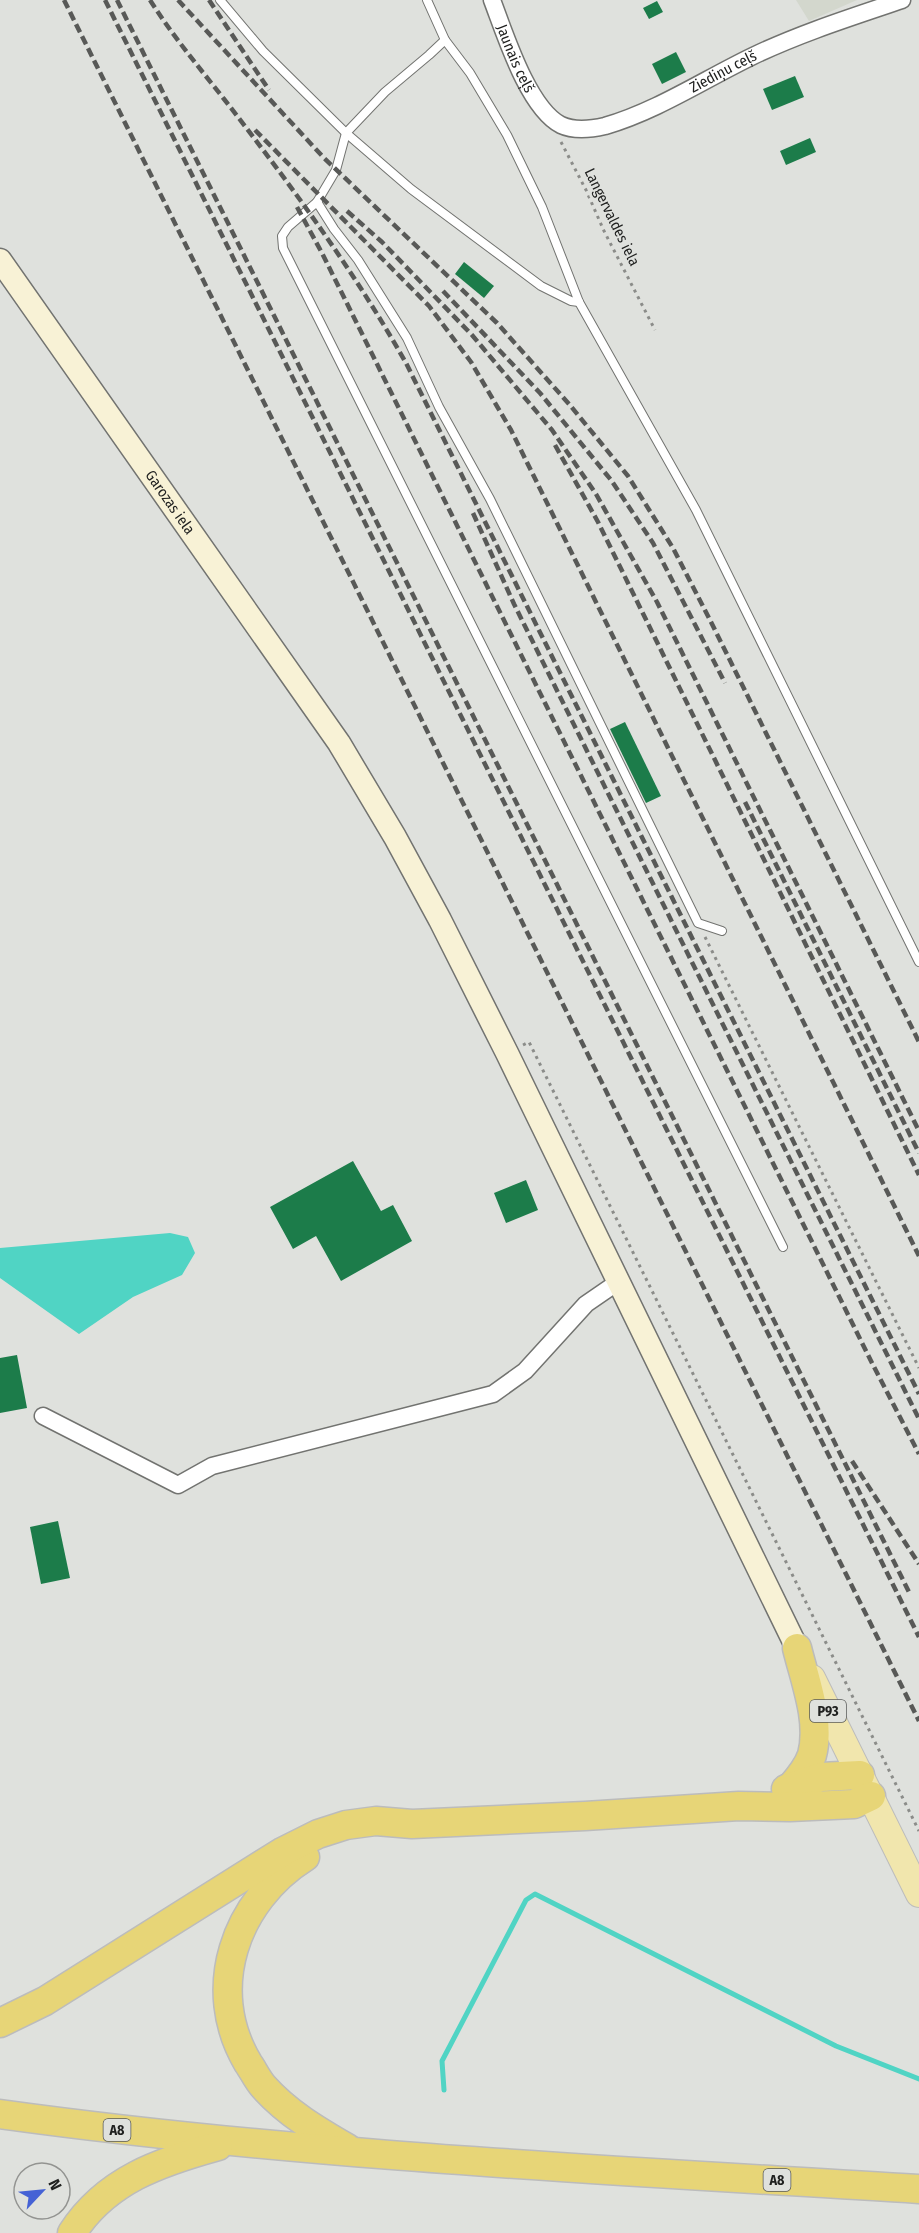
<svg xmlns="http://www.w3.org/2000/svg" width="919" height="2233" font-family="'Fira Sans Condensed',sans-serif">
<rect width="100%" height="100%" fill="#dfe1dd"/>
<!-- built -->
<polygon fill="#d3d7cd" points="796,0 857,0 809,21"/>
<!-- water -->
<polygon fill="#50d4c4" points="170,1233 188,1237 195,1253 182,1275 133,1297 79,1334 0,1278 0,1248"/>
<g fill="none" stroke-linecap="round" stroke-linejoin="round">
<!-- stream -->
<polyline stroke="#50d4c4" stroke-width="5" points="444,2090 442,2061 526,1900 535,1894 836,2046 919,2079"/>
</g>
<!-- building -->
<g fill="#1c7c4a">
<polygon points="657,1 663,12 649,19 643,8"/>
<polygon points="676,52 686,72 662,84 652,64"/>
<polygon points="795,76 804,97 772,110 763,89"/>
<polygon points="810,138 816,152 786,165 780,151"/>
<polygon points="464,262 494,286 484,298 455,274"/>
<polygon points="625,722 661,796 646,803 610,729"/>
<polygon points="353,1161 381,1211 393,1205 412,1241 341,1281 316,1236 293,1249 270,1207"/>
<polygon points="526,1180 538,1210 506,1223 494,1193"/>
<polygon points="17,1355 27,1408 0,1413 0,1358"/>
<polygon points="58,1521 70,1578 41,1584 30,1527"/>
</g>
<g fill="none" stroke-linecap="round" stroke-linejoin="round">
<defs>
<g id="lane">
<polyline points="220,0 263,51 346,133 411,189 541,286 571,301 579,302"/>
<polyline points="427,0 445,40 470,73 507,135 542,207 579,302 696,510 919,962"/>
<polyline points="445,40 429,55 385,92 346,133 336,170 317,202 288,227 282,236 283,248 783,1247"/>
<polyline points="317,202 334,229 358,260 407,338 439,407 490,499 698,923 722,931"/>
</g>
<g id="street">
<path id="s1" d="M492,0C505,34 528,108 561,125C574,131 592,129 605,126C657,111 705,79 753,56C801,33 852,17 902,0"/>
<polyline points="43,1416 178,1485 212,1466 493,1394 525,1371 586,1304 618,1282"/>
</g>
<g id="secondary">
<path id="s2" d="M0,260L339,743L395,837L440,920L507,1053L797,1648"/>
</g>
<polyline id="primary" points="812,1678 919,1894"/>
<g id="highway">
<path d="M791,1787C799,1778 808,1767 812,1755C821,1721 805,1681 797,1648"/>
<polyline points="786,1789 821,1777 860,1775"/>
<path d="M305,1857C235,1901 204,1989 248,2063C253,2070 257,2079 263,2086C287,2113 316,2130 347,2148"/>
<polyline points="0,2023 45,2001 282,1852 318,1834 346,1825 376,1821 412,1824 585,1816 739,1806 790,1807 854,1804 871,1796"/>
<path d="M0,2114C305,2156 612,2170 919,2189"/>
<path d="M72,2233C106,2180 160,2162 218,2146"/>
</g>
</defs>
<!-- lane casing -->
<use href="#lane" stroke="#727370" stroke-width="10"/>
<!-- street casing -->
<use href="#street" stroke="#727370" stroke-width="19"/>
<!-- secondary casing -->
<use href="#secondary" stroke="#727370" stroke-width="25"/>
<!-- primary casing -->
<use href="#primary" stroke="#bcbcbc" stroke-width="28"/>
<!-- highway casing -->
<use href="#highway" stroke="#bcbcbc" stroke-width="31"/>
<!-- path -->
<g stroke="#8b8c89" stroke-width="3" stroke-dasharray="3 4.5" stroke-linecap="butt">
<polyline points="561,142 586,190 604,231 655,330"/>
<polyline points="705,937 919,1368"/>
<polyline points="523,1045 529,1042 919,1831"/>
</g>
<!-- lane -->
<use href="#lane" stroke="#fff" stroke-width="8"/>
<!-- street -->
<use href="#street" stroke="#fff" stroke-width="16"/>
<!-- secondary -->
<use href="#secondary" stroke="#f8f2d6" stroke-width="22"/>
<!-- primary -->
<use href="#primary" stroke="#f1e6ad" stroke-width="26"/>
<!-- highway -->
<use href="#highway" stroke="#e7d577" stroke-width="28"/>
<!-- rail -->
<g stroke="#585957" stroke-width="4.5" stroke-dasharray="9 4.5" stroke-linecap="butt">
<polyline points="64,0 919,1721"/>
<polyline points="105,0 919,1637"/>
<polyline points="117,0 910,1594"/>
<path d="M150,0C172,35 198,66 224,99C290,184 353,269 406,363L919,1394"/>
<polyline points="178,0 324,158 497,323 569,404 628,476 673,548 710,620 919,1042"/>
<polyline points="209,0 269,90"/>
<polyline points="255,130 429,306 471,362 511,430 919,1256"/>
<polyline points="297,207 322,253 872,1363 919,1454"/>
<polyline points="347,211 382,242 472,335 552,430 596,494 657,602 919,1131"/>
<polyline points="443,291 540,393 611,480 653,543 725,683"/>
<polyline points="555,445 598,522 919,1175"/>
<polyline points="473,513 514,604 919,1419"/>
<polyline points="745,802 919,1153"/>
<polyline points="852,1461 919,1564"/>
</g>
</g>
<g text-anchor="middle" dominant-baseline="central" stroke-width="6" stroke-linejoin="round" paint-order="stroke">
<!-- shield labels -->
<g fill="#dfe1dd" stroke="#595b59" stroke-width="1.5">
<rect x="810" y="1700" width="36" height="22" rx="4.5"/>
<rect x="103.5" y="2119" width="27" height="22" rx="4.5"/>
<rect x="763.5" y="2169" width="27" height="22" rx="4.5"/>
</g>
<g font-size="14" font-weight="bold" fill="#202120">
<text x="828" y="1711">P93</text>
<text x="117" y="2130">A8</text>
<text x="777" y="2180">A8</text>
</g>
<!-- street labels -->
<g font-size="15" fill="#202120" stroke="#dfe1dd">
<text stroke="none"><textPath href="#s1" startOffset="63">Jaunais ceļš</textPath></text>
<text stroke="none"><textPath href="#s1" startOffset="320">Ziediņu ceļš</textPath></text>
<text transform="translate(612 217) rotate(64)">Langervaldes iela</text>
<text stroke="none"><textPath href="#s2" startOffset="296">Garozas iela</textPath></text>
</g>
</g>
<!-- north arrow -->
<g transform="translate(42 2191) rotate(64)"><circle r="28" fill="#dfe1dd" stroke="#939491" stroke-width="1.5"/>
<path d="M0-4.5L10 22L0 15L-10 22Z" fill="#4562d5"/>
<text y="-9" font-size="16" font-weight="bold" text-anchor="middle" fill="#202120">N</text>
</g>
</svg>
